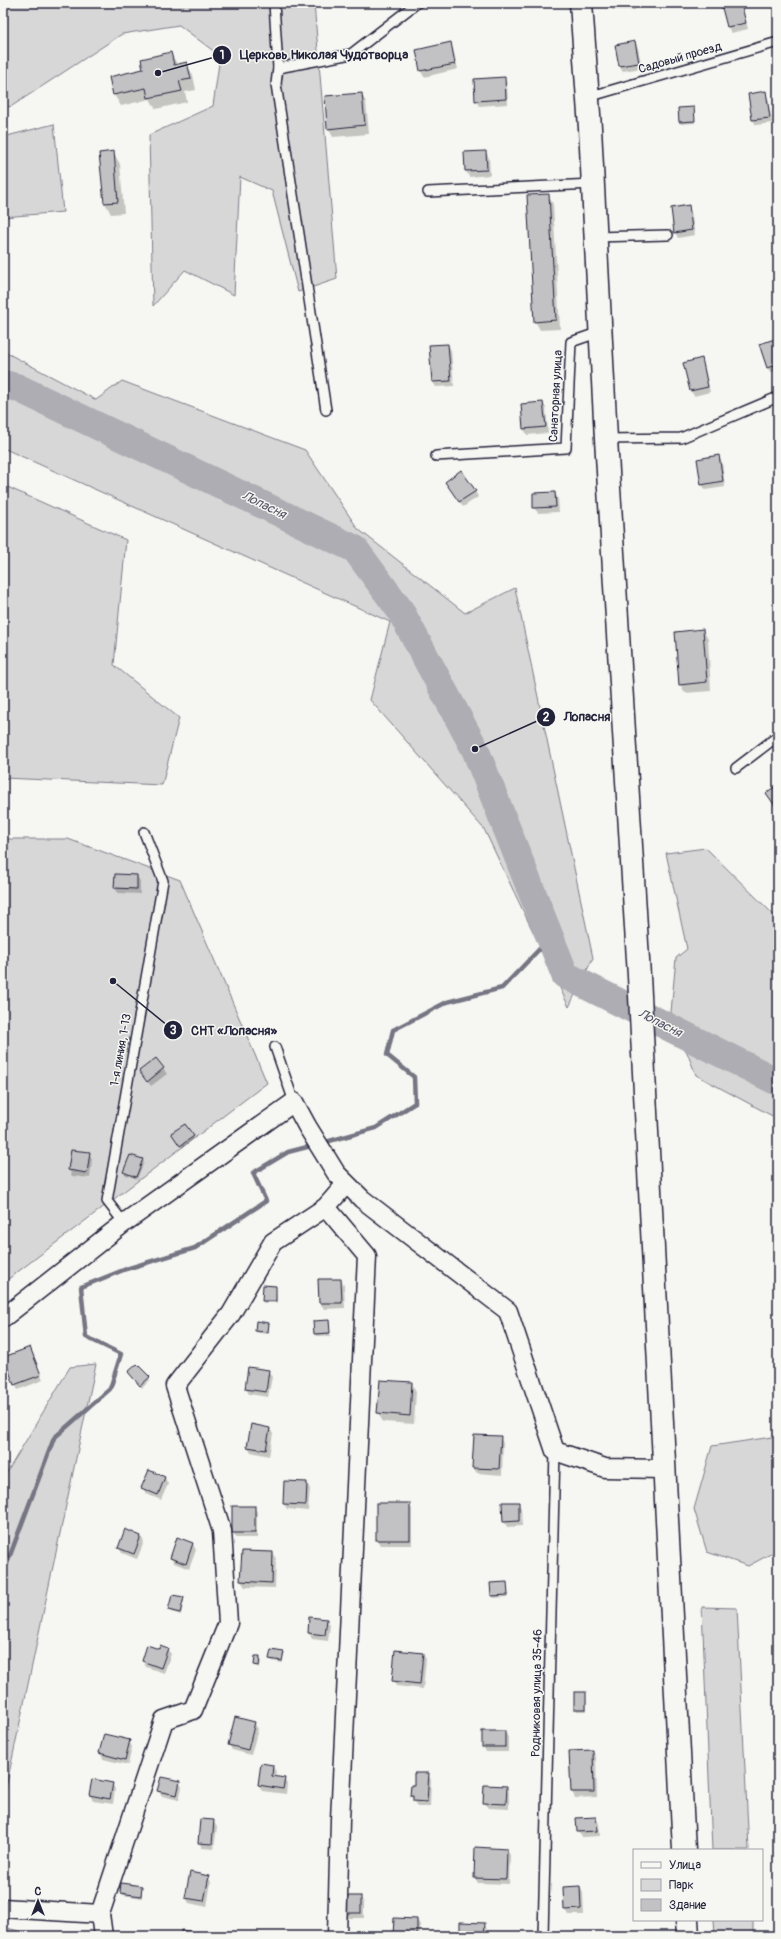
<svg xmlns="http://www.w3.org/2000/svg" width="781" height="1939" font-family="Pangolin,sans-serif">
<rect width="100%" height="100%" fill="#f6f6f2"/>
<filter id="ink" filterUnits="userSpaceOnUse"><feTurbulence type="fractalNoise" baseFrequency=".025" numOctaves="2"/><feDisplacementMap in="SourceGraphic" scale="8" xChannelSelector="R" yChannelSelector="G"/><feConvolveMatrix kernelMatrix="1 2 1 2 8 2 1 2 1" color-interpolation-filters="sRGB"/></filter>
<g filter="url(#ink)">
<!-- green -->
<g fill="#d7d7d7" stroke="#7c7c89">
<polygon points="3,3 314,3 337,279 298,292 272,191 240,177 234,295 185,270 153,306 149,135 213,106 220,56 179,25 122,34 12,106 3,108"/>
<polygon points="54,124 63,212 3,217 3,137"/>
<polygon points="3,351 96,400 122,381 305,450 358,529 465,613 515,588 593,958 569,1007 484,829 370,700 390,622 3,448"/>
<polygon points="3,485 126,540 114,665 179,718 162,785 3,778"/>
<polygon points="3,839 68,839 180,880 267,1083 3,1283"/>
<polygon points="706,848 778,919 778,1119 696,1075 671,1012 676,958 687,949 666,853"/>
<polygon points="96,1364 3,1802 3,1479 70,1367"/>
<polygon points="778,1430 778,1550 748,1566 707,1552 694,1509 712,1446 772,1437"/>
<polygon points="702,1607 737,1608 749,1850 712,1850"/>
<polygon points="714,1920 753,1920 753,1936 715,1936"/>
<polygon points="3,1927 38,1936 3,1936"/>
</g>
<!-- shadow -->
<g fill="#0003">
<polygon points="610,3 635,3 635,10 613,10"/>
<polygon points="731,3 741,3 748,29 731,33 728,27 723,5"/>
<polygon points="635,42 638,48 642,68 623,71 619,66"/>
<polygon points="450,43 453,49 458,69 424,77 421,71 417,51"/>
<polygon points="171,53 177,64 186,63 193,75 196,90 185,92 187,102 156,109 150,99 121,106 114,95 110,78 145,70"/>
<polygon points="504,78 507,84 508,104 479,106 476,100"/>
<polygon points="765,92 768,98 772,123 756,125 753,120 749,95"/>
<polygon points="361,94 366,102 369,134 333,137 328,128"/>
<polygon points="693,108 695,123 681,124 680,122"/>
<polygon points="113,152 120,164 124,213 111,214 105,203"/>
<polygon points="486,152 489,158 490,175 469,177 466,171 465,153"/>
<polygon points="548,195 553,204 560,329 540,330 535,321"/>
<polygon points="688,206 691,212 695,235 678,238 675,232"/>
<polygon points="775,340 778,346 778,370 771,373 767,367"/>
<polygon points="448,345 451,350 454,386 436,387 433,382"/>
<polygon points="701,360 704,365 710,392 694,396 691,391"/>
<polygon points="543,403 546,408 548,433 527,435 524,429 522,405"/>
<polygon points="718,456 722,462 725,487 705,490 702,484"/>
<polygon points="449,487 475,491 478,497 463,507"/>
<polygon points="555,493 558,499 559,512 538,513 534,508"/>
<polygon points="703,630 708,639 711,691 685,693 680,684"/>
<polygon points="137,876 140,881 140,894 118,893 115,888"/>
<polygon points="156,1059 167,1074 151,1086 140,1072"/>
<polygon points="174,1136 193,1136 194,1139 182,1148"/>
<polygon points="72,1151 89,1153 92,1159 90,1178 72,1176 69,1170"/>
<polygon points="142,1160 144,1162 137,1179 126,1175 125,1172"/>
<polygon points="320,1280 341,1280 344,1285 345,1308 324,1309 320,1303"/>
<polygon points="276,1287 277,1303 264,1303 263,1301"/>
<polygon points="329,1321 330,1336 316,1336 315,1334"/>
<polygon points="268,1324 269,1334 258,1333 256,1331"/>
<polygon points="30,1348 43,1380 18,1390 15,1384"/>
<polygon points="268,1371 272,1377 268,1397 249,1394 246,1389"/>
<polygon points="129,1372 149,1378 150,1380 142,1388"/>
<polygon points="381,1381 412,1383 416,1392 414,1424 383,1422 378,1413"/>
<polygon points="270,1429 273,1434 269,1456 251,1452 248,1447"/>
<polygon points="500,1437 503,1443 502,1475 477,1473 473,1468"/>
<polygon points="150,1472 165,1478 168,1484 161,1500 146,1494 143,1488"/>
<polygon points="307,1483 310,1489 308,1511 287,1509 284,1504"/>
<polygon points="518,1503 521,1508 522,1526 507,1527 504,1521"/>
<polygon points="409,1504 412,1509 412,1545 380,1545 377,1540"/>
<polygon points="254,1507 257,1512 257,1538 236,1538 233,1532"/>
<polygon points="141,1536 144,1542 137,1559 122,1553 119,1548"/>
<polygon points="178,1539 193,1544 196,1550 189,1569 174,1563 171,1558"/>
<polygon points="273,1553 276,1559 275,1588 245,1587 241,1581"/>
<polygon points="506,1583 508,1597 494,1598 492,1596"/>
<polygon points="183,1598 184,1601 181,1615 171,1612 169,1610"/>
<polygon points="310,1618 326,1620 330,1625 328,1641 312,1639 309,1633"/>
<polygon points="167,1649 171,1654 164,1673 146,1667 143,1661 160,1651"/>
<polygon points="283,1653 283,1663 272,1661 270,1659"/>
<polygon points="423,1654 426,1659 423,1689 396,1686 393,1681"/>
<polygon points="256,1657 260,1657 261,1660 260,1668 257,1667 255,1665"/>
<polygon points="586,1693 587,1711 577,1711 575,1708"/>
<polygon points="254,1723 258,1729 251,1755 232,1750 229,1745"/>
<polygon points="505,1732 508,1737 508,1752 486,1752 483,1746"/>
<polygon points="129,1741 132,1747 128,1765 103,1759 100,1753"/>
<polygon points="592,1751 596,1757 597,1797 575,1798 572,1792 570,1752"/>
<polygon points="262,1765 273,1766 276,1772 275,1778 284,1779 287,1784 286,1794 262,1791 259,1785"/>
<polygon points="428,1774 431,1780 430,1807 417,1807 411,1796 415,1786"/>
<polygon points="179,1782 182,1787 179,1800 162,1796 158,1791"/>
<polygon points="112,1784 115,1789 113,1804 93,1801 90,1795"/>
<polygon points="506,1787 509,1792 509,1809 488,1808 484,1803"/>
<polygon points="596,1818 599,1823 600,1836 582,1837 578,1832 577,1819"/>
<polygon points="213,1821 217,1827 214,1849 202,1848 199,1842"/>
<polygon points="507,1850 510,1855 509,1884 478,1883 475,1878"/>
<polygon points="208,1877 211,1882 207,1907 189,1903 186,1898"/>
<polygon points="142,1887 142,1898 122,1895 121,1893"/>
<polygon points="580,1887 583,1893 584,1915 568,1915 565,1910"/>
<polygon points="360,1897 364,1903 364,1918 348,1918 345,1912"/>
<polygon points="417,1920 420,1925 420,1936 394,1936"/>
<polygon points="484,1924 487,1929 487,1936 461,1936"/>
</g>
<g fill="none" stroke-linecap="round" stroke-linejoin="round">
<!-- stream -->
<g stroke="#757583" stroke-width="4.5">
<polyline points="322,1143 376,1128 415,1103 414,1077 387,1055 393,1030 447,1002 502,988 550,938"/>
<polyline points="3,1574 54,1438 110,1389 121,1354 86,1337 81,1287 126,1269 195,1248 266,1201 253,1173 288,1152 315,1145"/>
</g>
<!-- river -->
<polyline stroke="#adadb3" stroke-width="28" points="3,384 16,387 355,549 400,610 475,749 565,975 778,1082"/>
</g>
<!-- building -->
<g fill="#c2c2c4" stroke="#22223b">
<polygon points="727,3 741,3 746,23 727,27 721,4"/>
<polygon points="635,41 639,63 619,66 615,45"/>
<polygon points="451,42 455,64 420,71 416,50"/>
<polygon points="171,52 174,65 187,62 191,79 179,81 182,91 148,98 146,88 113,95 109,77 143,69 141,59"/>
<polygon points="505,77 506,99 475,101 474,79"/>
<polygon points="766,91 770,118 752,120 748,94"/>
<polygon points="362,93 365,125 327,129 325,96"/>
<polygon points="694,107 695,121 679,122 678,108"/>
<polygon points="114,151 118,202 104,203 99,153"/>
<polygon points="486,151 487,170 465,171 464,152"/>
<polygon points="549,194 556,320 534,322 527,195"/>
<polygon points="689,205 692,230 674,233 671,208"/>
<polygon points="775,339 778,348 778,364 767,368 759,344"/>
<polygon points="448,344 451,381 432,382 429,345"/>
<polygon points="702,358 708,387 690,391 683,363"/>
<polygon points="543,402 546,427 523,429 521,404"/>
<polygon points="719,455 723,481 701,485 697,459"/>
<polygon points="461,470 476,491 459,502 445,482"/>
<polygon points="555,492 556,507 533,508 533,493"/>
<polygon points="703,629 707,682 679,685 675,632"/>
<polygon points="778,784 778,810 766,793"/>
<polygon points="115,874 137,875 137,889 114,888"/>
<polygon points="156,1058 164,1068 147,1082 139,1071"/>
<polygon points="185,1124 194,1136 180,1146 171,1133"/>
<polygon points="71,1150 90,1152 87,1173 68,1170"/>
<polygon points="130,1155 143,1159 136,1177 123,1172"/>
<polygon points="318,1279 341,1279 342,1303 319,1303"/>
<polygon points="263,1285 276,1286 276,1301 262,1301"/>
<polygon points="329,1320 330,1333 314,1334 313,1321"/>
<polygon points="256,1321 269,1323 268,1332 255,1331"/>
<polygon points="30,1347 41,1375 14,1385 4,1357"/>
<polygon points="137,1364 150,1377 140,1386 128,1372"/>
<polygon points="248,1367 269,1370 266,1392 245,1389"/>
<polygon points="380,1380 412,1382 410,1416 377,1413"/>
<polygon points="251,1424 270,1428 266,1450 247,1447"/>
<polygon points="474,1435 501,1436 499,1469 472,1468"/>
<polygon points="149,1470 165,1477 158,1495 141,1488"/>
<polygon points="284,1481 307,1482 306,1505 283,1504"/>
<polygon points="502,1502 519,1502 519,1521 503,1522"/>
<rect x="376" y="1503" width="34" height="37"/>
<rect x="232" y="1506" width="23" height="27"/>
<polygon points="125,1529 141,1536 134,1554 118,1548"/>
<polygon points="177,1537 193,1543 186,1564 170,1558"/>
<polygon points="242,1551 273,1552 272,1583 240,1581"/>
<polygon points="507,1582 508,1595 491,1596 490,1583"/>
<polygon points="172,1595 184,1597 180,1613 168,1610"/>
<polygon points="309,1617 327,1619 325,1635 308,1633"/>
<polygon points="147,1645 159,1649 160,1645 168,1648 161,1668 142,1661"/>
<polygon points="271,1650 284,1652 282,1661 269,1659"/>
<polygon points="395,1650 423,1653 420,1684 392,1681"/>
<polygon points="255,1656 260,1656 259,1666 254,1665"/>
<rect x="574" y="1692" width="12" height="17"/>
<polygon points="235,1717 255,1722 248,1750 228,1745"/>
<rect x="482" y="1731" width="23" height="16"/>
<polygon points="104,1734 130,1740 125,1760 99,1753"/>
<polygon points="593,1750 594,1792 571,1792 569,1751"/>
<polygon points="261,1763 273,1765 272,1776 285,1778 283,1789 258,1785"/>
<polygon points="414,1773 429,1773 427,1802 413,1801 413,1796 410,1796 411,1785 414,1785"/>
<polygon points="161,1777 180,1781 177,1795 157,1791"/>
<polygon points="92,1779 113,1783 110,1799 89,1795"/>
<polygon points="484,1785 507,1786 506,1804 483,1803"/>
<polygon points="596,1817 597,1831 577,1832 576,1818"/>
<polygon points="200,1819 214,1820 212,1844 198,1843"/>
<polygon points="475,1847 507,1849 506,1879 474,1878"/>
<polygon points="190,1872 209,1876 204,1901 185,1898"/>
<polygon points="121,1883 142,1886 141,1896 120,1893"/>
<polygon points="580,1886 581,1909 564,1910 563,1887"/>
<rect x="344" y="1896" width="17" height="17"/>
<polygon points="394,1918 417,1919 417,1936 393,1936"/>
<polygon points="460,1922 485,1923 484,1936 460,1936"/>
<polygon points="181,1930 194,1932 194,1936 180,1936"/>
</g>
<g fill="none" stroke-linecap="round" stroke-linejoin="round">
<defs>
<g id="lane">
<polyline points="274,3 278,68 351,54 417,3"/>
<polyline points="278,68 276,84 326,410"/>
<polyline points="588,97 778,42"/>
<polyline points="428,192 593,184"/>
<polyline points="596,237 668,235"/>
<polyline points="606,439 681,438 778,397"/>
<polyline points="436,456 566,448 571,342 600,332"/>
<polyline points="736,768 778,736"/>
<polyline points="275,1047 294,1102"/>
<polyline points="124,1223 107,1201 163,881 144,832"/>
<polyline points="543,1936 555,1451"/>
</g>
<g id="street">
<polyline points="326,1207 367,1256 340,1820 337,1936"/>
<polyline points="3,1318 124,1223 294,1102 307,1126 336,1173 362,1199 508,1311 555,1451 605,1468 663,1469"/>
<polyline points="3,1908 100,1914"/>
<polyline points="103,1936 100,1914 164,1720 193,1710 228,1623 222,1531 175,1386 231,1314 273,1242 326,1207 346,1184"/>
</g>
<g id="secondary">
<polyline points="581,3 590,128 606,439 639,976 684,1850"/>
<polyline points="687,1920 688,1936"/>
</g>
</defs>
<!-- lane casing -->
<use href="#lane" stroke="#22223b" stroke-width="12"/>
<!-- street casing -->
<use href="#street" stroke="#22223b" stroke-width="21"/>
<!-- secondary casing -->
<use href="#secondary" stroke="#22223b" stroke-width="25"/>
<!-- lane -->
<use href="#lane" stroke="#f6f6f2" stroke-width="9"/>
<!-- street -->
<use href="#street" stroke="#f6f6f2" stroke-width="18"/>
<!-- secondary -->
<use href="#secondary" stroke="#f6f6f2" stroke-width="22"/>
</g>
</g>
<g text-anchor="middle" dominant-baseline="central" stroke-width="3" stroke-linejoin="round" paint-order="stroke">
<!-- street labels -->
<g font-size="12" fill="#22223b" stroke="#f6f6f2">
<text transform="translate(680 58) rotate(-16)">Садовый проезд</text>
<text transform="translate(556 396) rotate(-87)">Санаторная улица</text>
<text transform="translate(121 1050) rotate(-80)">1-я линия, 1-13</text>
<text transform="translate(537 1693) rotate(-89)">Родниковая улица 35-46</text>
</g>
<!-- water labels -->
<g font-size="13" font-style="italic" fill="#535365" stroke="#f6f6f2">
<text transform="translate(264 505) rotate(26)">Лопасня</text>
<text transform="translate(660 1023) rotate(27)">Лопасня</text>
</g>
</g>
<!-- callouts -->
<path fill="none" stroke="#22223b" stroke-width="1.5" d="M158 73L222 55M475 749L546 717M113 981L173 1030"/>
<g fill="#22223b" stroke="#f6f6f2" stroke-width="1.5">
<circle cx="158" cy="73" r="4"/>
<circle cx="475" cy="749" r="4"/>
<circle cx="113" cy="981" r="4"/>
<circle cx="222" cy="55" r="10"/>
<circle cx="546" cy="717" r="10"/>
<circle cx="173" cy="1030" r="10"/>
</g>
<g font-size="12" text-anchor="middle" font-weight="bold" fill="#fff">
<text x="222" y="59">1</text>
<text x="546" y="721">2</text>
<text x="173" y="1034">3</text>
</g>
<g font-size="13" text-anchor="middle" font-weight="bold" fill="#22223b" stroke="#f6f6f2" stroke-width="3" stroke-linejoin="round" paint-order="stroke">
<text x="324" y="59">Церковь Николая Чудотворца</text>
<text x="587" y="721">Лопасня</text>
<text x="234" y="1035">СНТ «Лопасня»</text>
</g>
<!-- margin -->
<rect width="781" height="1939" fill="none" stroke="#f6f6f2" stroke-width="16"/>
<rect x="8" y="8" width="765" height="1923" fill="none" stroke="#22223b" stroke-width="1.5" filter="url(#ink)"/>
<!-- legend -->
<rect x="633" y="1849" width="130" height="72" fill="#f6f6f2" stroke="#a1a1a9"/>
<rect x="641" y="1862" width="20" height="6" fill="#f6f6f2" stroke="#a1a1a9"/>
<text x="669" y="1869" font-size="12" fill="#22223b">Улица</text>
<rect x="641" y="1879" width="20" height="12" fill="#d7d7d7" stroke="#a1a1a9"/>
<text x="669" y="1889" font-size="12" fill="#22223b">Парк</text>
<rect x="641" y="1899" width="20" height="12" fill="#c2c2c4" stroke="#a1a1a9"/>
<text x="669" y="1909" font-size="12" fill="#22223b">Здание</text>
<!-- north arrow -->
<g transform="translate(38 1901)" stroke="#f6f6f2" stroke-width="3" paint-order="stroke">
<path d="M0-3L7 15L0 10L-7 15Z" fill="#22223b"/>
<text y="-6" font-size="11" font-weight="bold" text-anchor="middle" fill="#22223b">С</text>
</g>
</svg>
